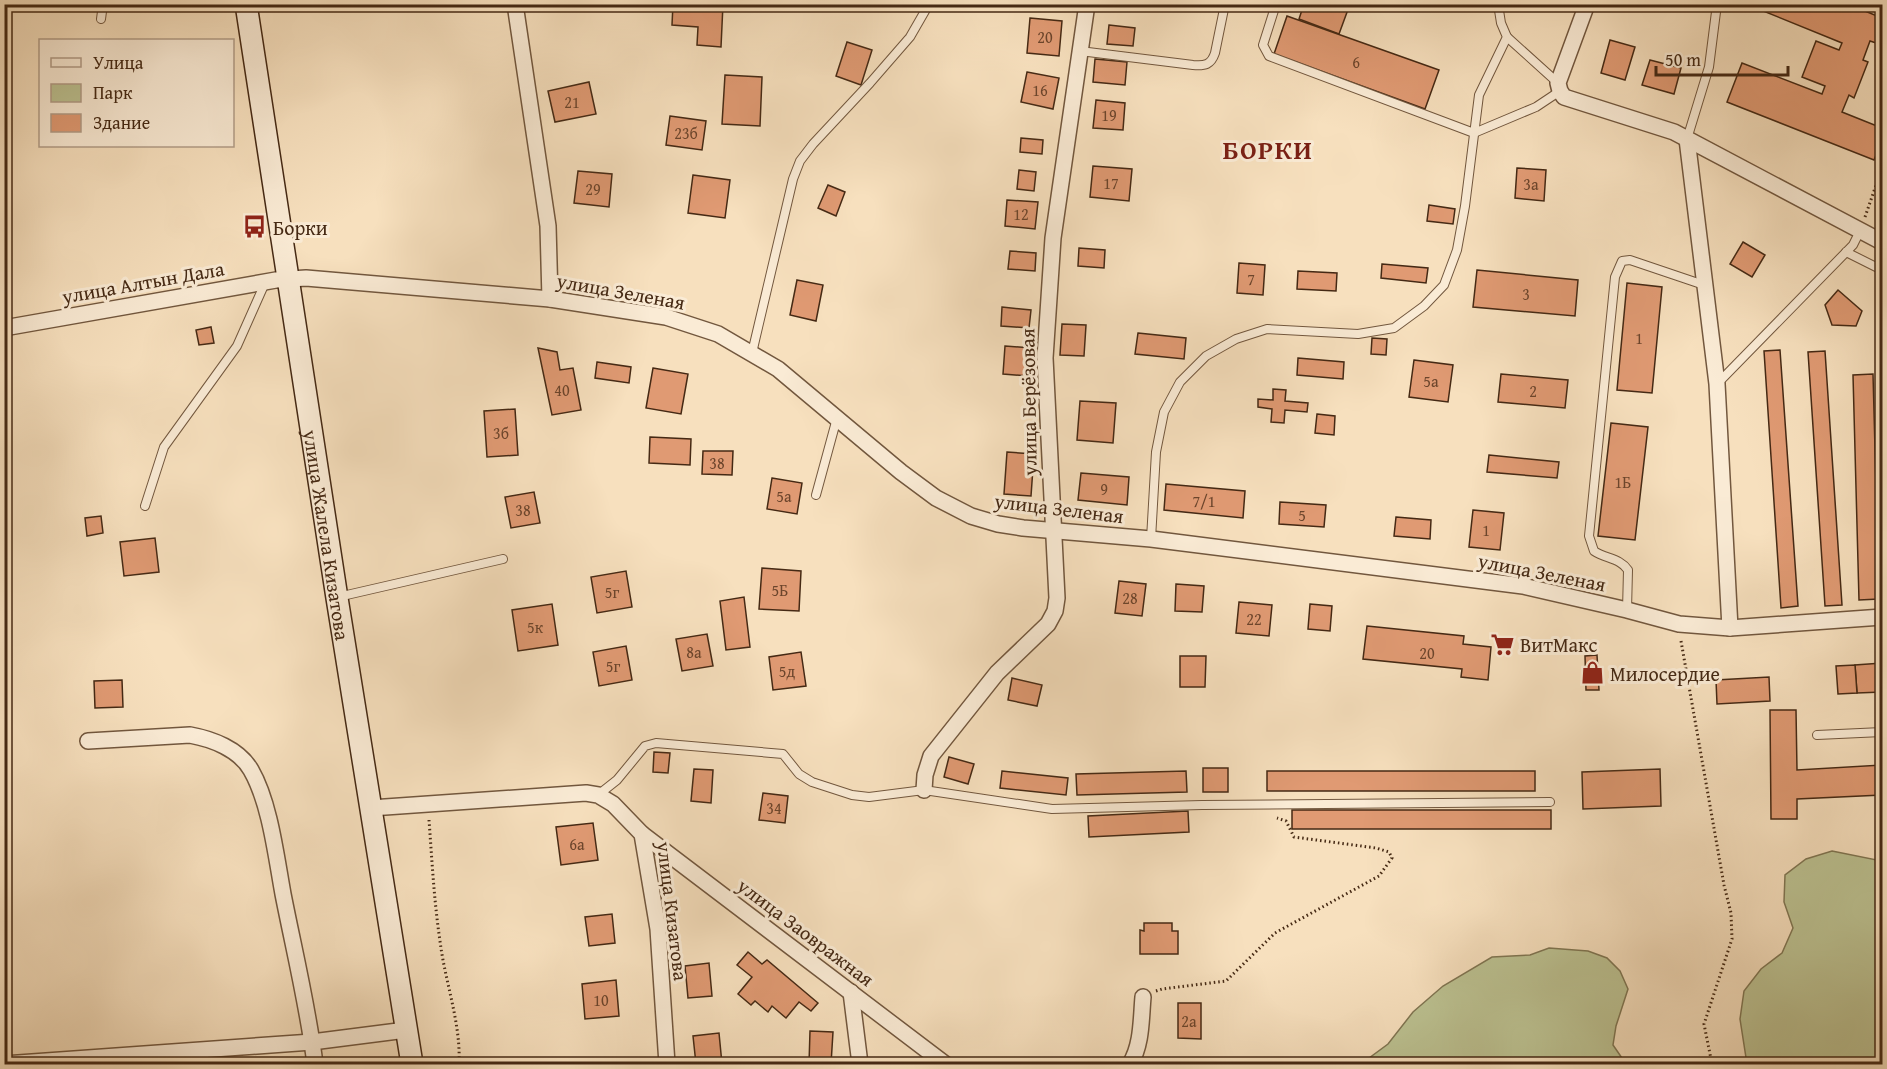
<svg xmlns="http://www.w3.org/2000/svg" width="1887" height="1069" font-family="'Gentium Book Plus',serif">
<rect width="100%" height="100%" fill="#f7e0be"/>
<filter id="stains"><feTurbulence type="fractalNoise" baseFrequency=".00333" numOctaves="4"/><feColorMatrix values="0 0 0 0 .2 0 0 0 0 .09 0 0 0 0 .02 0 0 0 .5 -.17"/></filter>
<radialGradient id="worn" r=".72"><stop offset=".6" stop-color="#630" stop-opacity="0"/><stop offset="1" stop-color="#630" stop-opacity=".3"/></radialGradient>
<!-- green -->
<g fill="#bcc292" stroke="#807653" stroke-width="1.5">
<polygon points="1832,851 1882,861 1882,1064 1747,1064 1740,1019 1744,991 1761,969 1782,953 1793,928 1784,902 1785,875 1806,859"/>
<polygon points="1549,948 1588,951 1607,958 1620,971 1628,989 1616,1026 1613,1045 1624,1061 1653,1064 1361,1064 1388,1044 1413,1012 1443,986 1492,957 1530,955"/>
</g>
<!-- building -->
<g fill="#e09a73" stroke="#452914" stroke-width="1.5">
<polygon points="673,4 723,4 721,47 697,45 698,27 672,25"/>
<polygon points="739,4 766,4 765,11 739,10"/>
<polygon points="1304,4 1350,4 1339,34 1299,19"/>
<polygon points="1746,4 1848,4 1882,18 1882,45 1870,41 1863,60 1868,62 1854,98 1849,95 1842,112 1882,128 1882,140 1874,160 1727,102 1742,63 1822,94 1825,86 1802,77 1816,41 1839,50 1842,43"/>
<polygon points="1287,16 1439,70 1425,109 1274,54"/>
<polygon points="1030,18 1062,21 1059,56 1027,53"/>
<polygon points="1109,25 1135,28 1133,46 1107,44"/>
<polygon points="1610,40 1635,47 1625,80 1601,73"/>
<polygon points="847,42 872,50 861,85 836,76"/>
<polygon points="1095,59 1127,62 1125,85 1093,82"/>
<polygon points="1650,60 1681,68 1674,94 1642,85"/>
<polygon points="1027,72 1059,78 1053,109 1021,102"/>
<polygon points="725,75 762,77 760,126 722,124"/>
<polygon points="589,82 596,114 555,122 548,91"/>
<polygon points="1096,100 1125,103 1123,130 1093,128"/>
<polygon points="670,116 706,121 702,150 666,145"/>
<polygon points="1021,138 1043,140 1042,154 1020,152"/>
<polygon points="1093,166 1132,169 1129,201 1090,197"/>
<polygon points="1517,168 1546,170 1544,201 1515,198"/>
<polygon points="1019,170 1036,172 1034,191 1017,189"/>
<polygon points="578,171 612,174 609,207 574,203"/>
<polygon points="693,175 730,180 725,218 688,213"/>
<polygon points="828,185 845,192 836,216 818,208"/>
<polygon points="1007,200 1038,202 1035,229 1005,226"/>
<polygon points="1429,205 1455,209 1453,224 1427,221"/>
<polygon points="1743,242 1765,255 1752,277 1730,264"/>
<polygon points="1079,248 1105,250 1104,268 1078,266"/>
<polygon points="1010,251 1036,253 1035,271 1008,269"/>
<polygon points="1239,263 1265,265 1263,295 1237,293"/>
<polygon points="1382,264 1428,268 1426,283 1381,278"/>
<polygon points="1477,270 1578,280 1575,316 1473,307"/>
<polygon points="1298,271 1337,273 1336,291 1297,289"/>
<polygon points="797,280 823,285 816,321 790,315"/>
<polygon points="1627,283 1662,287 1652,393 1617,390"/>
<polygon points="1838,290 1862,311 1856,326 1832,325 1825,305"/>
<polygon points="1002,307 1031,310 1029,328 1001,326"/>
<polygon points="1062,324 1086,325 1084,356 1060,355"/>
<polygon points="211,327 214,343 199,345 196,330"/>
<polygon points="1138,333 1186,338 1184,359 1135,354"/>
<polygon points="1372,338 1387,339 1386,355 1371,354"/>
<polygon points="1005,346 1031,348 1029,376 1003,374"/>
<polygon points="538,348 557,352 560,370 573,368 581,410 552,415"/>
<polygon points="1780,350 1798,606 1781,608 1764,351"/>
<polygon points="1825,351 1842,605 1825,606 1808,352"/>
<polygon points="1298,358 1344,362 1343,379 1297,375"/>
<polygon points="1414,360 1453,365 1448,402 1409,397"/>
<polygon points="597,362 631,367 629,383 595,378"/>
<polygon points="653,368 688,374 681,414 646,408"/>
<polygon points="1501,374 1568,380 1565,408 1498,402"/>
<polygon points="1873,374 1879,599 1859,600 1853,375"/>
<polygon points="1273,389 1286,390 1285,401 1308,403 1307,412 1285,410 1284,423 1271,422 1272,409 1258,407 1258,399 1273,400"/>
<polygon points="1080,401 1116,403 1113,443 1077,440"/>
<polygon points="515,409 518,455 487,457 484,411"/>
<polygon points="1317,414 1335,416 1334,435 1315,433"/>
<polygon points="1611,423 1648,427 1635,540 1598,536"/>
<polygon points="650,437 691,439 690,465 649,463"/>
<polygon points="703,451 733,451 732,475 702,474"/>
<polygon points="1007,452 1034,454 1031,496 1004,494"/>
<polygon points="1489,455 1559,462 1557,478 1487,472"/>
<polygon points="1081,473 1129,477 1127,505 1078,500"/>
<polygon points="772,478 802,483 797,514 767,509"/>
<polygon points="1166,484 1245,491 1243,518 1164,510"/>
<polygon points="534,492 540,523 511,528 505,497"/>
<polygon points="1280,502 1326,505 1324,527 1279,524"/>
<polygon points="1473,510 1504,513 1500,550 1469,547"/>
<polygon points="101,516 103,533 87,536 85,518"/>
<polygon points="1396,517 1431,520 1430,539 1394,536"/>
<polygon points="155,538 159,572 124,576 120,542"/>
<polygon points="762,568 801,571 799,611 759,609"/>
<polygon points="626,571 632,607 597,613 591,577"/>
<polygon points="1119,581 1146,584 1142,616 1115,613"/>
<polygon points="1176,584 1204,586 1202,612 1175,611"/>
<polygon points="744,597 750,647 726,650 720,601"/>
<polygon points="1239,602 1272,605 1269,636 1236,633"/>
<polygon points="552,604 558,645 518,651 512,610"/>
<polygon points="1310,604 1332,606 1330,631 1308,629"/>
<polygon points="1367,626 1464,636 1463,644 1491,647 1488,680 1461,677 1462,669 1363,659"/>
<polygon points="707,634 713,666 682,671 676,639"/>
<polygon points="626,646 632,680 599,686 593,652"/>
<polygon points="801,652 806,686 773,690 769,657"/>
<polygon points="1597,655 1599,690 1586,690 1585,656"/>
<polygon points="1180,656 1206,656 1205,687 1180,687"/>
<polygon points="1882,663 1882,692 1857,693 1855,665"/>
<polygon points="1855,665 1857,693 1838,694 1836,666"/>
<polygon points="1769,677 1770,701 1717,704 1716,680"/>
<polygon points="1012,678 1042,685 1037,706 1008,700"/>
<polygon points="122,680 123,707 95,708 94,681"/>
<polygon points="1770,710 1796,710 1797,770 1882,765 1882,795 1797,799 1797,819 1771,819"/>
<polygon points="654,752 670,753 668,773 653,772"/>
<polygon points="949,757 974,764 968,784 944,777"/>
<rect x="1203" y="768" width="25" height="24"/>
<polygon points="694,769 713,770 711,803 691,801"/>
<polygon points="1660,769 1661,806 1583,809 1582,772"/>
<polygon points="1002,771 1068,778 1066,795 1000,788"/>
<polygon points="1186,771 1187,792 1077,795 1076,774"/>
<rect x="1267" y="771" width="268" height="20"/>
<polygon points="763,793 788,796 785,823 759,820"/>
<rect x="1292" y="810" width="259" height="19"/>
<polygon points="1188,811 1189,832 1089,837 1088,816"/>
<polygon points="593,823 598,860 561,865 556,827"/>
<polygon points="612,914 615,943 589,946 585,917"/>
<polygon points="1144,923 1172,923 1172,931 1178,931 1178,954 1140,954 1140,930 1144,931"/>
<polygon points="748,952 762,964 767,960 818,1003 811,1011 799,1002 786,1018 772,1006 768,1012 755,1001 751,1005 738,994 752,977 737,965"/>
<polygon points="709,963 712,996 688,998 685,966"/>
<polygon points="616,980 619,1016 585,1019 582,984"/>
<polygon points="1178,1003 1201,1003 1201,1039 1178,1038"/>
<polygon points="810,1031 833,1032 831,1064 809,1064"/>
<polygon points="719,1033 722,1064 696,1064 693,1036"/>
</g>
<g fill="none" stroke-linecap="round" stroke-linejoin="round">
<defs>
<g id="lane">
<polyline points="1276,4 1263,45 1269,56 1474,133 1536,107 1560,91"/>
<polyline points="101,19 103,4"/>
<polyline points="1507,37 1558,83"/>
<path d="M1080,51L1193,65C1205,66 1211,65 1215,53L1225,4"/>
<polyline points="1687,139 1709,67 1717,4"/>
<polyline points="1846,252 1882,270"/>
<polyline points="752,353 793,179 800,161 813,144 870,83 910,37 929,4"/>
<polyline points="1718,383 1853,245 1860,231"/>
<polyline points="816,495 837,418"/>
<polyline points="145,506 164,447 237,346 265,283"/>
<polyline points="1151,539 1156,452 1164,412 1180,382 1206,356 1236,339 1267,329 1358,334 1394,328 1424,306 1444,285 1457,250 1465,206 1479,95 1507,37 1501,23 1498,4"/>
<polyline points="338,597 503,559"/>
<path d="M1627,610L1628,570C1620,558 1606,559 1594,551L1589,536L1615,277L1622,261L1630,260L1704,285"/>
<polyline points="1817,735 1882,732"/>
<polyline points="598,795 617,780 645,746 656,743 783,754 799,774 812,782 852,795 869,797 924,790 1052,809 1202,805 1550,802"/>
</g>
<g id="street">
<polyline points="515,4 548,226 550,299"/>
<polyline points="1587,4 1558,83 1560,91 1564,97 1674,132 1882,242"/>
<polyline points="1687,139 1717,384 1730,628"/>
<polyline points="4,328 276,280 306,278 550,299 666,317 718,334 778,369 901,472 936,498 971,516 998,524 1023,528 1151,539 1523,586 1627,610 1679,624 1730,628 1882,617"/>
<path d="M88,741L190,735C212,739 239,749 251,770C270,803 276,856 283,894C294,950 308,1007 315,1064"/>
<polyline points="924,790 925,775 931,756 997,673 1048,624 1055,611 1057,598 1045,358 1053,238 1087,4"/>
<polyline points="371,808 586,793 598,795 613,804 642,834 658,929 667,1064"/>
<polyline points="642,834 945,1064"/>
<polyline points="851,992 860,1064"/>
<polyline points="4,1064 312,1042 406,1030"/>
<path d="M1130,1064C1142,1045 1141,1019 1143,997"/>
</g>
<g id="secondary">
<path id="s1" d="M246,4L337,598L412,1064"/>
</g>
</defs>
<!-- lane casing -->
<use href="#lane" stroke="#72573e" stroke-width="10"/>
<!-- street casing -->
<use href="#street" stroke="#72573e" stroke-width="18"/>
<!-- secondary casing -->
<use href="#secondary" stroke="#452914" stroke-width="24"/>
<!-- path -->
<g stroke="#452914" stroke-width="3" stroke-dasharray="1.5 3" stroke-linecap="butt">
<polyline points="1865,217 1882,168"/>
<polyline points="1681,641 1724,885 1731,913 1732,939 1704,1024 1712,1064"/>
<path d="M429,820C432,860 434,901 440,941C445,982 461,1023 459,1064"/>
<polyline points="1156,991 1162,989 1226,981 1275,933 1379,876 1392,858 1389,852 1376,848 1294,837 1286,821 1277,818"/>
</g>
<!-- lane -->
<use href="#lane" stroke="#faebd5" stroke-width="8"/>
<!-- street -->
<use href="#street" stroke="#faebd5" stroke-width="15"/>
<!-- secondary -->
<use href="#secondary" stroke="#faebd5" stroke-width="21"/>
</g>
<!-- icons -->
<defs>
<symbol id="bus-bare" viewBox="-9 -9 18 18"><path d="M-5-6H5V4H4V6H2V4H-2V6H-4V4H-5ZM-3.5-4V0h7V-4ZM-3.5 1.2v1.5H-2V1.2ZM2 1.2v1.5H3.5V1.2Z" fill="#8f2418" stroke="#faebd5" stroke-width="2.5" paint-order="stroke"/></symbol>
<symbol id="supermarket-bare" viewBox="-9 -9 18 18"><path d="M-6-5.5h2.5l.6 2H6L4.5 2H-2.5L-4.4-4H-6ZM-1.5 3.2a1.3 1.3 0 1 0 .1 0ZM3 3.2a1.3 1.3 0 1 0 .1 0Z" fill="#8f2418" stroke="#faebd5" stroke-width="2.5" paint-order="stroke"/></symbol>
<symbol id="shop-bare" viewBox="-9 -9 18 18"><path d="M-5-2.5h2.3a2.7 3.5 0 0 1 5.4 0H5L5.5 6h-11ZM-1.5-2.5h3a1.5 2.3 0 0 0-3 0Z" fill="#8f2418" stroke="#faebd5" stroke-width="2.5" paint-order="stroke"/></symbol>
</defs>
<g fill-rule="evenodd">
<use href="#bus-bare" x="238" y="210" width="33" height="33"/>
<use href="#supermarket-bare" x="1486" y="628" width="33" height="33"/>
<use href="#shop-bare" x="1576" y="656" width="33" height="33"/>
</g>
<g text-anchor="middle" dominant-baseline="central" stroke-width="6" stroke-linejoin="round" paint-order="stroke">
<!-- number labels -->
<g font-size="16" fill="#6c452c">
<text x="1045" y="37">20</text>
<text x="1356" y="62">6</text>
<text x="1040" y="90">16</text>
<text x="572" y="102">21</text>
<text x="1109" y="115">19</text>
<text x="686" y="133">23б</text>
<text x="1111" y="183">17</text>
<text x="1531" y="184">3а</text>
<text x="593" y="189">29</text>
<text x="1021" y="214">12</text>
<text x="1251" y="279">7</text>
<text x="1526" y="294">3</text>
<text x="1639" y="338">1</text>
<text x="1431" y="381">5а</text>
<text x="562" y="390">40</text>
<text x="1533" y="391">2</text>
<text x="501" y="433">3б</text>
<text x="717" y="463">38</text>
<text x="1623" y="482">1Б</text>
<text x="1104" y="489">9</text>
<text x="784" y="496">5а</text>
<text x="1204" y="501">7/1</text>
<text x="523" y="510">38</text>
<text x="1302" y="515">5</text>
<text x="1486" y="530">1</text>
<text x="780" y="590">5Б</text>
<text x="612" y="592">5г</text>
<text x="1130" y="598">28</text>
<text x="1254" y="619">22</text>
<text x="535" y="627">5к</text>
<text x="694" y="652">8а</text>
<text x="1427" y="653">20</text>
<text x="613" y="666">5г</text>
<text x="787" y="671">5д</text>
<text x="774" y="808">34</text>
<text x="577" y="844">6а</text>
<text x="601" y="1000">10</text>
<text x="1189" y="1021">2а</text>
</g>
<!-- poi labels -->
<g font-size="20" fill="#452914" stroke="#faebd5" text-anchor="start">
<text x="273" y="227">Борки</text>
<text x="1520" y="644">ВитМакс</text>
<text x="1610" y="673">Милосердие</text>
</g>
<!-- street labels -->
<g font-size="20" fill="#452914" stroke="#faebd5">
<text transform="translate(143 282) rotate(-10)">улица Алтын Дала</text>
<text transform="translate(621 291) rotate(10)">улица Зеленая</text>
<text transform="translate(1028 402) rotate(-91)">улица Берёзовая</text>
<text transform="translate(1059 508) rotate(7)">улица Зеленая</text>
<text stroke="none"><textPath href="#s1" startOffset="537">улица Жалела Кизатова</textPath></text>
<text transform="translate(1542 572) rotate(11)">улица Зеленая</text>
<text transform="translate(673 911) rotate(83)">улица Кизатова</text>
<text transform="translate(806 932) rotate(37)">улица Заовражная</text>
</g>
<!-- district labels -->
<g font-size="26" font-weight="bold" letter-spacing="1.5" fill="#7a1f14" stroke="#faebd5">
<text x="1268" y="149">БОРКИ</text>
</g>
</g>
<!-- margin -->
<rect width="1887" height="1069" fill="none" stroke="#f7e0be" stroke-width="24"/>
<rect x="6" y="6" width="1875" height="1057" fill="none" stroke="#452914" stroke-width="3"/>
<rect x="12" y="12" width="1863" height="1045" fill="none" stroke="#452914" stroke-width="1.5"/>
<!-- legend -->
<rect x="39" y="39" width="195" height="108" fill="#faebd5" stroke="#b29d88" stroke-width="1.5"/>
<rect x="51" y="58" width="30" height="9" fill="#faebd5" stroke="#b29d88" stroke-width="1.5"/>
<text x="93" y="69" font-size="18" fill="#452914">Улица</text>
<rect x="51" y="84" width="30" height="18" fill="#bcc292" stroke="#b29d88" stroke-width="1.5"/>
<text x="93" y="99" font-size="18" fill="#452914">Парк</text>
<rect x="51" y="114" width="30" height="18" fill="#e09a73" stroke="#b29d88" stroke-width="1.5"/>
<text x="93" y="129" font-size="18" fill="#452914">Здание</text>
<!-- scale -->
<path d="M1656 66v9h132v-9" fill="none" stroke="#452914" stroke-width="3"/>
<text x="1665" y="66" font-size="18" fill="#452914" stroke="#faebd5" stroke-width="4.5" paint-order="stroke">50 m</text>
<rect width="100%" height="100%" filter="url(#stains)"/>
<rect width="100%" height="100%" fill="url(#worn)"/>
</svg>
